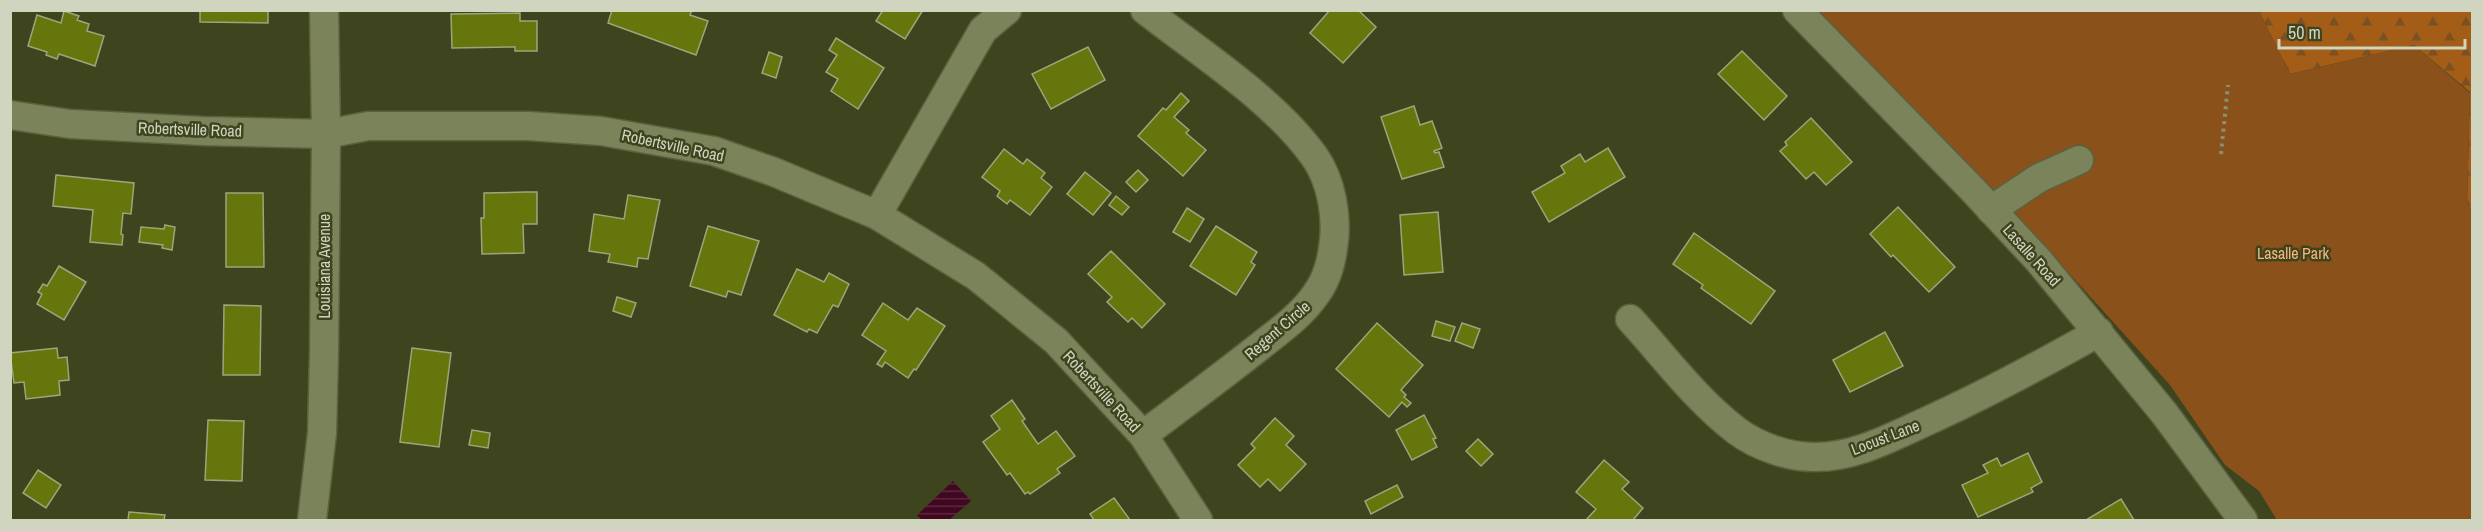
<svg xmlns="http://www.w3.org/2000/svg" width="2483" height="531" font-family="'Archivo Narrow',sans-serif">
<defs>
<pattern id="forest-firs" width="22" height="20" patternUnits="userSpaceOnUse" patternTransform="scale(1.5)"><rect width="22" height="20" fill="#a45d16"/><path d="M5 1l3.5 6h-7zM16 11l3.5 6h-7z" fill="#7b5124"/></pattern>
<pattern id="water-rules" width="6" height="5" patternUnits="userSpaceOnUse" patternTransform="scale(1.5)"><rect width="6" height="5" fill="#410721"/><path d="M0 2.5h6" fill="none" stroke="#5b2a3f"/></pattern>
</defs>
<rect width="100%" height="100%" fill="#3d441e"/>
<!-- forest -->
<polygon fill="url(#forest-firs)" points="2259,11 2472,11 2472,211 2467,203 2470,92 2414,45 2290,74"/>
<!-- green -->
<polygon fill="#8b511b" points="1817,11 2259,11 2290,74 2414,45 2470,93 2467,203 2472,211 2472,520 2277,520 2259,491 2225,465 2170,385 2011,209"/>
<!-- water -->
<polygon fill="url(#water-rules)" points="953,481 971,501 949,520 922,520 917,515"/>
<!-- building -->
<g fill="#66760c" stroke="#9ca67c" stroke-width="1.5">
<polygon points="200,10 268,10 268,23 200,22"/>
<polygon points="612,10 692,10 690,15 708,21 696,55 608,23"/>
<polygon points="883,10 923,10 905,39 876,21"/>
<polygon points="1330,10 1358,10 1376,27 1343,63 1310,33"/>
<polygon points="64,11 79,16 77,20 89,24 87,31 104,36 95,66 59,54 57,59 46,55 47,52 28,46 37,15 61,23"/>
<polygon points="520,13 520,21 537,21 537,51 515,51 515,47 452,48 451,14"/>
<polygon points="836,38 884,68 858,109 831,91 838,79 826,72 837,55 829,50"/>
<polygon points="1088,47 1105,80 1051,109 1032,74"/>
<polygon points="1742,51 1787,96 1764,120 1718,74"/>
<polygon points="769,52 782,57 776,78 762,73"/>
<polygon points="1181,93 1189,101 1174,117 1189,130 1186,133 1206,150 1183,176 1138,136 1163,108 1166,110"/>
<polygon points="1414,106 1420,125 1432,121 1442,148 1434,151 1435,153 1439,152 1444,167 1402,179 1381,117"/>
<polygon points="1811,118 1852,162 1826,185 1814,172 1806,179 1780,151 1787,145 1785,142"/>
<polygon points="1608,148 1625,177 1549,222 1532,192 1565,173 1561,166 1580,154 1585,162"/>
<polygon points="1004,149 1023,164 1027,159 1045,173 1041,178 1052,187 1030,215 1010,200 1007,204 997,196 1000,191 982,177"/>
<polygon points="1138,170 1148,180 1136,192 1126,182"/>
<polygon points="1085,172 1111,193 1093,215 1067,194"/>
<polygon points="56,175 134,183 131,214 123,213 121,234 123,235 122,245 90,242 93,210 53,206"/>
<polygon points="526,192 537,192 537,224 523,224 524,253 482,254 481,218 484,218 484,193"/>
<polygon points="226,193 263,193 264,267 226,267"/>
<polygon points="628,195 660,200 648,259 638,258 637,267 608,262 610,254 589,251 594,214 624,219"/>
<polygon points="1116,196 1129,207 1122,215 1109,205"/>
<polygon points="1898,207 1955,267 1929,292 1893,255 1891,257 1870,234"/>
<polygon points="1187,208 1204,219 1190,242 1173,232"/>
<polygon points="1438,212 1443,272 1404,275 1400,215"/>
<polygon points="165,225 175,227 172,250 162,248 163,245 139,242 141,227 164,229"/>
<polygon points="708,226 759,241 741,295 728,291 726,297 690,286"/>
<polygon points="1216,226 1257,252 1251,262 1255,265 1236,295 1190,266"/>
<polygon points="1694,233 1775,291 1751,324 1701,288 1703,285 1673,264"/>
<polygon points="1111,251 1165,304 1142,328 1132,318 1128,322 1107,302 1112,297 1088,274"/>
<polygon points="59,266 86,282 64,320 37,304 42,294 38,292 43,284 47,286"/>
<polygon points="797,269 824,282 829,273 849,284 838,307 833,305 817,333 809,329 807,332 774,315"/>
<polygon points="617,297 636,303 631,317 613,311"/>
<polygon points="883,303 908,320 917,308 945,326 916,370 914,369 908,378 885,362 882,367 877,364 886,351 862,335"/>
<polygon points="224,305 261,306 260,375 223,375"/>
<polygon points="1436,321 1455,327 1450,341 1432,336"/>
<polygon points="1377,323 1423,365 1401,390 1406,395 1404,397 1411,403 1407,407 1402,402 1389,417 1336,369"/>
<polygon points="1462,323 1480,329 1473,348 1455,341"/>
<polygon points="1885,332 1903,366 1850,392 1833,360"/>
<polygon points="57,348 58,358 67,357 69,380 59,381 60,395 26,399 24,382 14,383 10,353"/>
<polygon points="412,348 451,353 439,447 400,442"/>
<polygon points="1012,400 1025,419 1022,421 1038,444 1056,431 1075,456 1057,469 1060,473 1030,494 1028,492 1025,494 1010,473 1007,475 983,442 1000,429 991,416"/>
<polygon points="1424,415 1436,438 1433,439 1437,447 1412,460 1396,430"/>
<polygon points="1275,418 1294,436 1286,445 1306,464 1280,491 1268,479 1260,487 1238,465 1255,448 1251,444"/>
<polygon points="208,420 244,421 242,481 205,480"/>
<polygon points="472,430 490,433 488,448 469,445"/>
<polygon points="1478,439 1493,454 1481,466 1466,451"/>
<polygon points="2028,453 2042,482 2031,488 2033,492 1978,517 1962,485 1988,473 1983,465 1997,458 2001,466"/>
<polygon points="1604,460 1629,482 1622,489 1643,508 1633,520 1586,520 1596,509 1576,492"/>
<polygon points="38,470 61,485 46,508 23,493"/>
<polygon points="1397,485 1403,497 1371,514 1365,501"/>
<polygon points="1114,498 1130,520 1094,520 1090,514"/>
<polygon points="2121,499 2134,520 2086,520"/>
<polygon points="129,512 165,515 164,520 128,520"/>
</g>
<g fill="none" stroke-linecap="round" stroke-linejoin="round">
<defs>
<g id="minor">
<polyline points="1797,10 1973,190 2039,261 2164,413 2243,520"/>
<polyline points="10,115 70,124 203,131 326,134 368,126 528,126 601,131 714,151 774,172 877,215 976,276 1056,341 1143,435 1198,520"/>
<polyline points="1991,210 2039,178 2079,160"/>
<polyline points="877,215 983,30 1007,10"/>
<path d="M1630,319C1664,356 1696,400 1737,431C1757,446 1788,457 1813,457C1853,458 1890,438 1925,422C1985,395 2042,364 2099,332"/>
<path d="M1143,435C1182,406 1221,377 1259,347C1279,331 1302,315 1316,294C1326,281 1331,263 1333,248C1338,219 1332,181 1314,156C1274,100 1200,53 1145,10"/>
<polyline points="312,520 322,433 324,354 326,134 324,10"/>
</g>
</defs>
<!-- minor casing -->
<use href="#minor" stroke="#5b613f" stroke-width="31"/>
<!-- path -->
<polyline stroke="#8a9072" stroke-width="4" stroke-dasharray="3 4.5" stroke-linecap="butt" points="2221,154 2228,85"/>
<!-- minor -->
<use href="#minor" stroke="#7a835a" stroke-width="28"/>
</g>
<g text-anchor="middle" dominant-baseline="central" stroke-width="5" stroke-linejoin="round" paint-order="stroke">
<!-- street labels -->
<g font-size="16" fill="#d0d5c0" stroke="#3d441e">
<text transform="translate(190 129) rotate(2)">Robertsville Road</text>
<text transform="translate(673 145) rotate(12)">Robertsville Road</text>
<text transform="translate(2032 255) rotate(48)">Lasalle Road</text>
<text transform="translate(324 266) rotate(-90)">Louisiana Avenue</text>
<text transform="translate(1277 330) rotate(-41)">Regent Circle</text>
<text transform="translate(1102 391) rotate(47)">Robertsville Road</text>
<text transform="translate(1885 437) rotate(-21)">Locust Lane</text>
</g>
<!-- park labels -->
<g font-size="16" fill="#fab47c" stroke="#3d441e">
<text x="2293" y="253">Lasalle Park</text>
</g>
</g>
<!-- border -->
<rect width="2483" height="531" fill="none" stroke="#d0d5c0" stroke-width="24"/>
<!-- scale -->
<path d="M2279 39v9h186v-9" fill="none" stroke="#d0d5c0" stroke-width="3"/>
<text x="2288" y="39" font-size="18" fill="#d0d5c0" stroke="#3d441e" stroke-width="4.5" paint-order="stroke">50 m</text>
</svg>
